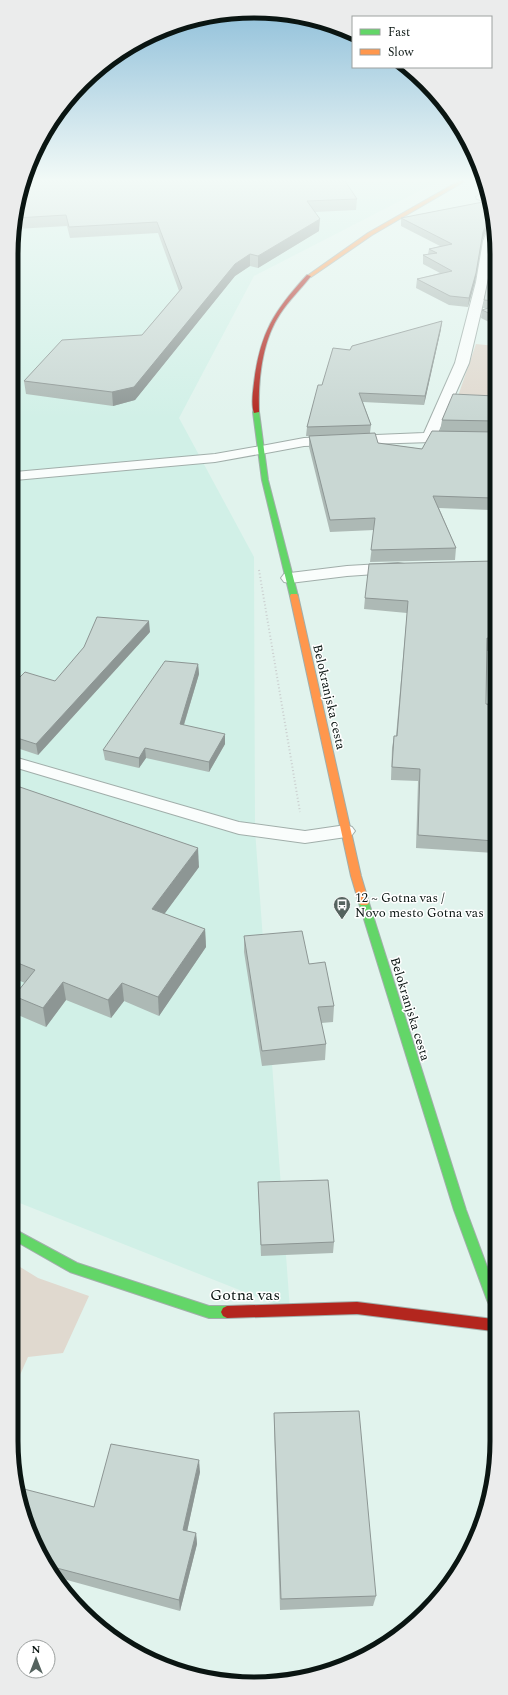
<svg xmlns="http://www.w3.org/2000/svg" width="508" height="1695" font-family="Spectral,serif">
<rect width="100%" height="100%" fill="#e1f3ed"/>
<!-- built -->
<polygon fill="#d1f0e7" points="26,181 439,181 254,276 179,418 254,557 255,830 290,1310 12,1200 16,206"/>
<!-- green -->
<g fill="#e0d9cf">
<polygon points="476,344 495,346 495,398 458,396"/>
<polygon points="12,1262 38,1278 89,1296 63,1353 28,1357 11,1395"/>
</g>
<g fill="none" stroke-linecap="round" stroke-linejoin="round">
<defs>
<g id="lane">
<polygon points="261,446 265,447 267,450 265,453 215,462 15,480 15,472 215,454"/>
<polygon points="14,757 239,822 305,831 346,825 352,827 355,831 352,835 346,837 305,843 239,834 14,767"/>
</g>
<g id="street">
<polygon points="481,194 487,195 489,202 477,199 476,197"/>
<polygon points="495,222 495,240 488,282 469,363 438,433 464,435 466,438 464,441 304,446 261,454 256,453 254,450 256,447 304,438 424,433 455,363 476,282 483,241 490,225"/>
<polygon points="398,563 404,564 406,568 404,572 347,576 290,583 284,582 281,578 284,574 290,573 347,566"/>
</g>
<g id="fast">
<polygon points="256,410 259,412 268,480 298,596 294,598 290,596 262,480 253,412"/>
<polygon points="364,900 367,901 369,903 466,1210 493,1283 493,1306 489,1304 487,1300 454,1210 359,903 361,901"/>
<polygon points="12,1228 77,1263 209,1306 227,1306 231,1308 233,1312 231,1316 227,1318 209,1318 70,1272 12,1239"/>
</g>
<g id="slow">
<polygon points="459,181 465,181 372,235 311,277 307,276 368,233"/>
<polygon points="291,594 297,594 298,596 361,876 369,903 367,905 361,905 359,903 351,876 290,596"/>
</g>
<g id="jam">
<path d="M307,275L311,276C301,289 289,300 280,314C262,341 258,380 259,412L254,413C251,404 253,392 254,383C260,333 274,311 307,275Z"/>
<polygon points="357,1302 493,1319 493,1331 357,1314 227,1318 223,1316 221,1312 223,1308 227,1306"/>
</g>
</defs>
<!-- lane casing -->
<use href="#lane" stroke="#a1aeaa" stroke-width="2"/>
<!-- street casing -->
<use href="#street" stroke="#a1aeaa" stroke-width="2"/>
<!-- fast casing -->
<use href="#fast" stroke="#a1aeaa" stroke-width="2"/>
<!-- slow casing -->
<use href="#slow" stroke="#a1aeaa" stroke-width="2"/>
<!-- jam casing -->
<use href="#jam" stroke="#a1aeaa" stroke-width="2"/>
<!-- path-far1 -->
<polyline stroke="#cacece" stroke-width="1.5" stroke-dasharray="0.5 1.5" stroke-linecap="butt" points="488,564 494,549"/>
<!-- path -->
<polyline stroke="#cacece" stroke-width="2" stroke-dasharray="1 2.5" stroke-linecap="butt" points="259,570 300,812"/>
<!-- lane -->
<use href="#lane" fill="#fafdfc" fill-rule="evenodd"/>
<!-- street -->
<use href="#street" fill="#fafdfc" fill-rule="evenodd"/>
<!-- fast -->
<use href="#fast" fill="#63d668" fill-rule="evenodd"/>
<!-- slow -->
<use href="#slow" fill="#ff974d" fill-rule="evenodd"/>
<!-- jam -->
<use href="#jam" fill="#b3261e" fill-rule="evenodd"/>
</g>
<!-- wall -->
<g fill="#adb9b5">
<polygon points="357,199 356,210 315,212 319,231 258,268 250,266 235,276 135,400 113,406 26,394 24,381 142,335 179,291 158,233 70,238 67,226 16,229 16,206"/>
<polygon points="488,201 494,221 489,224 482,240 475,282 468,307 449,305 416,288 417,279 440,273 423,264 423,255 428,254 429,249 440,246 401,226 401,218"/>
<polygon points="495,246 495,325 481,318 482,310 486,308 483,308 484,300"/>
<polygon points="441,329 424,405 363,402 371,425 370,433 378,443 422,449 440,431 442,420 495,396 494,503 492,503 490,510 439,508 456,548 455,560 370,562 374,530 330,532 309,447 309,436 306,436 307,427 322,385 350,350"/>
<polygon points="494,561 494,651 487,651 486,704 494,705 494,853 416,848 418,781 391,780 392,748 394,736 396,736 407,613 364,609 365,598"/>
<polygon points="150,632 38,755 14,747 14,683 55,681"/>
<polygon points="198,664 199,674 184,725 225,744 209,772 146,758 139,768 105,760 103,750"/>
<polygon points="14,785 199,867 164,914 205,929 206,947 159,1016 124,1001 111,1018 66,1000 46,1027 18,1015 14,996 25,983 13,978"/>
<polygon points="244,936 309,964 334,1006 333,1022 321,1023 326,1044 325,1060 262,1066 244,952"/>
<polygon points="492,1094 493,1094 493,1136 489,1105"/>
<polygon points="258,1182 334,1242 333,1253 261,1256"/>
<polygon points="274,1413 376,1596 373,1606 280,1610 274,1427"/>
<polygon points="200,1472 187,1531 196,1533 197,1544 180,1611 56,1577 29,1534 94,1507"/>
</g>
<!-- shaded-wall -->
<g fill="#8d9694">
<polygon points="493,215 494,221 489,224 482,240 475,282 468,307 469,298 483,232 490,217"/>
<polygon points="320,219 319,231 258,268 258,256"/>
<polygon points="250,254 250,266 235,276 135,400 113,406 112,392 235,264"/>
<polygon points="442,321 441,329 424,405 425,396"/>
<polygon points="149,621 150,632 38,755 36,744"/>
<polygon points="198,664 199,674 181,734 180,724"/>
<polygon points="225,734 225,744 209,772 209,762"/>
<polygon points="145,748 146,758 139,768 139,758"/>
<polygon points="198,848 199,867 154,928 152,909"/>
<polygon points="205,929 206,947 159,1016 158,997"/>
<polygon points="63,982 66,1000 46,1027 43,1008"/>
<polygon points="122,983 124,1001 111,1018 108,1000"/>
<polygon points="199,1460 200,1472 185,1541 183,1530"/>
<polygon points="196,1533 197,1544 180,1611 179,1600"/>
</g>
<!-- building -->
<g fill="#c9d7d3" stroke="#8d9694">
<polygon points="26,181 345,181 357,199 307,201 320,219 258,256 250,254 235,264 134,387 112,392 24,381 62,340 142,335 182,288 157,222 69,227 66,215 16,218 16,206"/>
<polygon points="488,201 493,215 490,217 483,232 476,273 469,298 450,296 417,279 452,271 423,255 437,253 429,249 452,244 401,218"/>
<polygon points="495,246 495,301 484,300"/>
<polygon points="495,306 495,316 482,310"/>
<polygon points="442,321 425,396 359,393 371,425 307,427 318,385 322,385 333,348 350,350 352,346"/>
<polygon points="453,394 495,396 495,421 442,420"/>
<polygon points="432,431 495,432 494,491 491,491 492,498 433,496 456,548 371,550 375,518 330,520 309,436 375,433 378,443 422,449"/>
<polygon points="494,561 494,639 487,638 486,704 494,705 494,841 418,835 420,769 392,767 394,736 397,736 408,601 365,598 369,564"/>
<polygon points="97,617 149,621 36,744 14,737 14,683 25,672 55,681 84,647"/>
<polygon points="165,661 198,664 180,724 225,734 209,762 145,748 139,758 103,750"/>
<polygon points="14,785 198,848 152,909 205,929 158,997 122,983 108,1000 63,982 43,1008 14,996 35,970 13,961"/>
<polygon points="302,931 309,964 325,962 334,1006 318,1007 326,1044 262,1051 244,936"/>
<polygon points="492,1094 493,1094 493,1105"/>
<polygon points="328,1180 334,1242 261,1245 258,1182"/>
<polygon points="359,1411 376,1596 281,1599 274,1413"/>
<polygon points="111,1444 199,1460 183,1530 196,1533 179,1600 49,1566 29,1534 20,1488 94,1507"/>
</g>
<!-- sky -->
<linearGradient id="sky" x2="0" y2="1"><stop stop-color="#8dbed9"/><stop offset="0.43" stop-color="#f2faf7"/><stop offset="1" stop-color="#f2faf7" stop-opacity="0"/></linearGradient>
<rect width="508" height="419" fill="url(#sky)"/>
<!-- icons -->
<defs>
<symbol id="bus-pin" viewBox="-11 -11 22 30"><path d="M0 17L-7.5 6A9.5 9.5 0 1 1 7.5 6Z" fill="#55635f" stroke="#fff"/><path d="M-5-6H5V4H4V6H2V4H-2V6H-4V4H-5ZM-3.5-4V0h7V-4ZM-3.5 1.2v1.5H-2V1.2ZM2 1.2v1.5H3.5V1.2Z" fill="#fff"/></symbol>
</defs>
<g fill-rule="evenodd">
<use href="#bus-pin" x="332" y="895" width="20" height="27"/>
</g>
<g text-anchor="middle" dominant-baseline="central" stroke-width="3" stroke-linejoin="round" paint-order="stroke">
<!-- street labels -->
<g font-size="13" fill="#0a1512" stroke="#fff">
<text transform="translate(329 697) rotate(77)">Belokranjska cesta</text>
<text transform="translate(410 1009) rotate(73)">Belokranjska cesta</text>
</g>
<!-- poi labels -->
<g font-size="13" fill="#0a1512" stroke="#fff" text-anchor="start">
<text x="355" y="898">12 ~ Gotna vas /<tspan x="355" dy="15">Novo mesto Gotna vas</tspan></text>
</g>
<!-- near-street labels -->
<g font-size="16" fill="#0a1512" stroke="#fff">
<text x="245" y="1295">Gotna vas</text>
</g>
</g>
<!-- crop -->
<path d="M0 0H508V1695H0ZM254 18H254A236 236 0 0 1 490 254V1441A236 236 0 0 1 254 1677H254A236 236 0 0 1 18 1441V254A236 236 0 0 1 254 18Z" fill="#ebecec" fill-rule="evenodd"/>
<path fill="none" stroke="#0a1512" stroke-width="5" d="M254 18H254A236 236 0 0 1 490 254V1441A236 236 0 0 1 254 1677H254A236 236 0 0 1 18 1441V254A236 236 0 0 1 254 18Z"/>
<!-- legend -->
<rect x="352" y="16" width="140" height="52" fill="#ffffff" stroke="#9da1a0"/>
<rect x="360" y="29" width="20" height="6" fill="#63d668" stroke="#9da1a0"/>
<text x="388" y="36" font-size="12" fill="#0a1512">Fast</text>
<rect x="360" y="49" width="20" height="6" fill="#ff974d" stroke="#9da1a0"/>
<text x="388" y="56" font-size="12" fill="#0a1512">Slow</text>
<!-- north arrow -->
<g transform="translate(36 1659)"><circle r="19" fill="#ffffff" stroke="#9da1a0"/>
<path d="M0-3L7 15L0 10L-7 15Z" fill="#55635f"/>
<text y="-6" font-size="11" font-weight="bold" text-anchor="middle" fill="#0a1512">N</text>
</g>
</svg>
